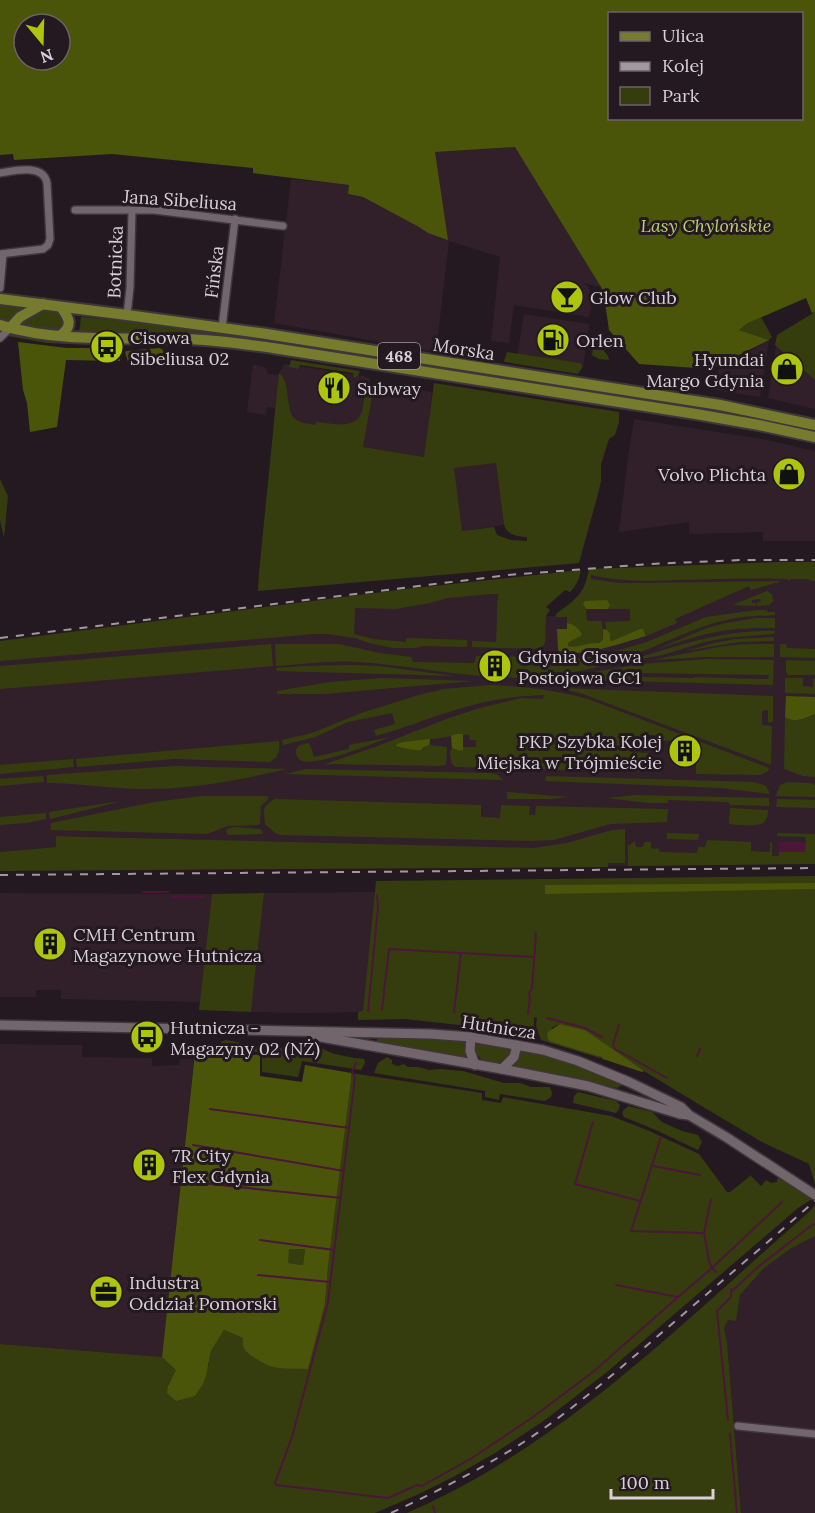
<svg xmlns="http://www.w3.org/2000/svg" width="815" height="1513" font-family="Lora,serif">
<rect width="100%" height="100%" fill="#241920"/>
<!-- built -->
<g fill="#31202a">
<polygon points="516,147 535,171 601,287 584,283 588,287 593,297 589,317 514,305 509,343 491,341 500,257 449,241 436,352 274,323 291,179 350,185 349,195 363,197 419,227 428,233 435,152"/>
<polygon points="524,314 589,324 583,368 517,357"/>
<polygon points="769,340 760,397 715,390 718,370"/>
<polygon points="776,346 815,380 815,409 768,398"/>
<polygon points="253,364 266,368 268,374 278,375 284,364 369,377 370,390 384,392 393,386 432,392 425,457 273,433 275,408 267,407 266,415 247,412"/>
<polygon points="634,419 762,439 815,451 815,541 763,541 763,532 689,534 689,522 619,532 628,457"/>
<polygon points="496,463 504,525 462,531 453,468"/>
<polygon points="815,568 815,864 393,868 393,845 71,836 56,836 57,847 0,852 0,646 529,581 528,616 559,616 591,592 591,575"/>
<polygon points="376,892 363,1012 302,1013 251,1012 264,893"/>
<polygon points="0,893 212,894 200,1002 61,999 61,990 36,990 36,997 0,997"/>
<polygon points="0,1044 82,1045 82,1057 152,1058 152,1066 179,1065 180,1059 194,1059 162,1357 0,1344"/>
<polygon points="815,1236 815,1513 741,1513 727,1342 724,1328 728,1320 736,1321 740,1295 763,1269 790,1249"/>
</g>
<!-- green -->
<g fill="#353d0f" fill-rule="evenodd">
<polygon points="0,303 23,306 23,308 12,316 7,322 0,321"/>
<path d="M42,311C57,312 62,310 65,326L58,332L18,325L26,315Z"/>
<polygon points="815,312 815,380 775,345 777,335"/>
<polygon points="81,317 185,327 240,335 239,339 79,334"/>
<polygon points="761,317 772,337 769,340 739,330 748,323"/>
<polygon points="13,334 72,342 70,344 47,343 8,336"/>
<polygon points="595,339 608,356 609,360 599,359 592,355 594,341 592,340"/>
<polygon points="507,352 580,363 582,365 582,368 578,374 505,362 504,361"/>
<polygon points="291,360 360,371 358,376 354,378 353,373 300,365 298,369 289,367"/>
<path d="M279,373C291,382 285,408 294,418C297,422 309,424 315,425L316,422C329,423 354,430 361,414C364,407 364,397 365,390L366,388L369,390L372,396L363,447L424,457L434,383L619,412V422L615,435L609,439L601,464V481L598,494L579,563L258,591L259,572ZM496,463L504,525C508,536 517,536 527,537V541L511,540L497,535L494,527L462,531L454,468Z"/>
<polygon points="0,479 8,496 4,538 0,520"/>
<path d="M779,562H815V581H811L808,579H791L789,581L788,579C752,578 716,579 680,580C650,581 620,582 591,575V579L618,583H635L779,581V582L751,590L749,586L675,619L677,623L646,636V633L612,641L610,640L607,630H606L605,622L630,621V609H608L610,605L583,604L586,609L587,621H602L603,639C595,647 578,648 568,646V643L581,635C579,628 574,624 567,623V617H556V614C576,599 584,595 589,569Z"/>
<path d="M581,570C579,579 577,585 570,592L565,590L546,607L550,610L546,616L545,642L543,646L538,649L472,647V641L496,642L498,594H491L448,598L430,603L396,609L355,608L354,634L373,639L406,642V638L467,640V647L423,646L415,648H393L369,643L355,638L327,634H314L0,661V641L406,589Z"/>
<polygon points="767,591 772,594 773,601 769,605 757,606 757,602 761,602 760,599 752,600 752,603 756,603 756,606 733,605 764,592"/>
<path d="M757,610H766L768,612H775V615C760,616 745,616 730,619C697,626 667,642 636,654C608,666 579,672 548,676C485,683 422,666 358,662C331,660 304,664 276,666L275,644H339L380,653L411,657L413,662L474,663L476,656L580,658L605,654L644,643L706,617ZM482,661H507V669H483Z"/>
<path d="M756,618H775V628C759,628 743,628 728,630C703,633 679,642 655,650L707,628L726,623Z"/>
<path d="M775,631L774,634L724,638L705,642L662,655L621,663C671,648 721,629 775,631Z"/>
<polygon points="774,637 774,641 739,642 686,651 714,643 735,639"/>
<polygon points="271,644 273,666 0,689 0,666"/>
<polygon points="748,644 774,644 774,657 704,657 652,660 724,646"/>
<polygon points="780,644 786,644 787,648 815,649 815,658 780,657"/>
<path d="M707,659L774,660L773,685L552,679L641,664ZM641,673L768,675L769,676L768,679L694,677V678L642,677Z"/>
<polygon points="786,660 815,661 815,675 788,675 786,672"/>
<polygon points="352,665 378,666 455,676 277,671 276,668 303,666"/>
<polygon points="383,678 473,681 324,694 277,694 277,691 330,682"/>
<polygon points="785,678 803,678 803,686 813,687 813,678 815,679 815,694 785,693"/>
<path d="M491,685C526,687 554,690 588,699L769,768L768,771L760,775L696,774V761H699V752L692,751V742L659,740L658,735H649V742H630V752L648,753L646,772L455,767L451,762L450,752L452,748L460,751L463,750V747H476V740H470L469,735C455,734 444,739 430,739V745L447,747L446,765L439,766L325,764L375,747L449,718L480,708L521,698L543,699L544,695C512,696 481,701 452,711C426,719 402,729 376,736L374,730L395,724L392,713L348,722L315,737L283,745L282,740L312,733L361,713L422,694L444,689Z"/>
<polygon points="560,688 773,696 773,721 770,723 768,722 768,710 762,711 762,725 772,726 771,765 583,694"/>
<path d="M815,714V777L803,776L784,769L785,717C796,724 804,718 815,714Z"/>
<path d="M391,737C376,742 310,770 299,759C296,756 296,753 296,750L298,746L308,743L310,745L314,757L349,749V745Z"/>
<path d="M279,741C280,750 279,757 270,762L174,759L77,767L76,759Z"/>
<polygon points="73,759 74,767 0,774 0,765"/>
<path d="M175,766L287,769C240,780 193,789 144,789C112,789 80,783 47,783V775Z"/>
<polygon points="305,769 490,773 498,775 503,780 286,774"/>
<polygon points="43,776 44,782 0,786 0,779"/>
<polygon points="546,776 754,782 766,786 770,794 721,788 545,781"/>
<polygon points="787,782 810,783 815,785 815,797 776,796 780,785"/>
<polygon points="507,792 568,797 551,799 507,799"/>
<polygon points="636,795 769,798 769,806 730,805 729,802 668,800 668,803 648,803 607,798"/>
<polygon points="202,796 268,796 268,799 261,806 260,824 258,825 228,826 207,834 50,830 51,823 154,802"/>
<path d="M275,799L481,805V817L500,818L501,805L530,806L529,815H535L536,806L668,809L667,822L610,824L554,840L532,841L281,835L275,833L265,824C264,810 261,807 275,799Z"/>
<polygon points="777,799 815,800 815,808 776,807"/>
<polygon points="114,802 118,802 50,819 49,812"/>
<path d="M730,808L768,810C768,814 767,820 763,823C757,827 737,825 729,824Z"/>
<polygon points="46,813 46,819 27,823 0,825 0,817"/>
<polygon points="234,827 260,829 263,832 262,834 229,835 226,832 227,829"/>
<polygon points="625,829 625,863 608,863 608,867 0,871 0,852 56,847 56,836 533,848 567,843 612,830"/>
<polygon points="667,833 699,834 698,840 667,839"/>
<polygon points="777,833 815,834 815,864 628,866 628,846 635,841 636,847 643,847 644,842 651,842 651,848 654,849 658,848 660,852 697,853 698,847 705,847 707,840 751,842 751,851 770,852 770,842 772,843 772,856 779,856 780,842 806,842 805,837 777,836"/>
<polygon points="815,876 815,1184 809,1164 762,1142 700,1105 634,1065 585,1030 560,1024 551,1028 603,1059 541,1040 536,1026 537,1018 534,1017 534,1026 537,1039 525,1035 523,1031 518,1031 517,1033 515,1034 483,1029 469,1025 468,1026 405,1019 358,1020 358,1012 363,1011 376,881"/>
<polygon points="264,893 251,1012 199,1010 212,894"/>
<polygon points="382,1034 466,1041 471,1059 379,1044 377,1040 378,1037"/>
<path d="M226,1040L258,1046L274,1045L280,1046L284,1050H289C293,1047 301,1043 307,1043C314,1043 319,1047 325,1050C334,1055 354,1058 364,1059L365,1063L361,1070L302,1061L298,1077L262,1072V1052L219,1051L221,1042Z"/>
<path d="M474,1042L511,1048L512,1051C500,1072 475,1066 474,1042Z"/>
<path d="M521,1049C556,1058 590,1067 622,1083L621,1086L617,1088L564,1076L510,1067Z"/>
<polygon points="387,1057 392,1060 392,1064 398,1066 404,1064 408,1067 418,1067 429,1070 440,1069 463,1071 504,1083 520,1083 531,1087 550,1087 552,1093 551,1097 545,1101 500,1094 499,1100 485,1097 485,1091 374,1073 378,1063"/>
<polygon points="351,1073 482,1093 482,1100 501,1103 503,1097 611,1116 647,1130 699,1154 727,1192 730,1192 749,1177 750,1175 761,1186 766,1180 771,1183 777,1182 777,1179 780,1178 812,1199 798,1208 607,1372 545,1420 495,1453 455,1476 419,1494 375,1513 0,1513 0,1344 162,1357 177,1370 168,1385 208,1367 211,1351 224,1330 243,1338 247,1353 253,1357 297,1368 308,1369 325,1304 328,1267 351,1081"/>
<polygon points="578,1092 616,1101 620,1105 619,1109 616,1113 573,1103 574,1096"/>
<polygon points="628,1106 652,1112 662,1122 682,1131 698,1135 702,1142 698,1150 658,1131 624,1117 622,1112"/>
<path d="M815,1205V1236L790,1249L763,1269L740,1295L736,1321L728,1320L724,1328L727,1342L741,1513H407C561,1447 684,1321 809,1212Z"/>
<polygon points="289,1248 305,1249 303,1265 287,1263"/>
</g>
<!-- forest -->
<g fill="#4a5509" fill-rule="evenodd">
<path d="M0,0H815V312L812,313L806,298L748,323L739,330L769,340L711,369L639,364L609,330L604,296L601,287L515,147L435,152L448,240L428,233L419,227L363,197L348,194L349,185L253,173V168L112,154L14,160L13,154L0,155ZM610,14H802V118H610ZM24,24H60V60H24Z"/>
<polygon points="18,342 67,348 121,348 120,361 66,360 57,427 30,432 27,403 23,390"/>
<path d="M159,348L162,349L166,355L165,359C153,364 140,365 128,362L125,352L127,351Z"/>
<polygon points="607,600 610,605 608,609 586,609 583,604 585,601"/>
<path d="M567,623C574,624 579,628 582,635L568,643V646C579,648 588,642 599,643L603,639V629L607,630L610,634V640L612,641L640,629H643L646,636C625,642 580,658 559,652L558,649L557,629H567Z"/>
<path d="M786,696L815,697V714C804,718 796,724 785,717Z"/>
<polygon points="457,734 463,734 463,750 460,751 452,748 451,736"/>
<path d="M430,739L429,745L423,747L421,750C413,751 405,748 396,746L397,744L403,742Z"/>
<polygon points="815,883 815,889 545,894 545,885"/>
<polygon points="560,1024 585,1030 644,1071 642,1072 603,1059 601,1057 549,1041 547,1035 548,1032"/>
<path d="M195,1053L260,1055V1076L302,1082L305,1065L351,1073V1081L328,1267L325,1304L308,1369C295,1368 282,1370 270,1366C264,1364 259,1360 253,1357C245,1352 242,1347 243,1338L224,1330L211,1351L206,1376L203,1384L195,1396L176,1401L167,1393L168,1386L176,1370L162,1357ZM289,1249H305L303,1265L288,1263Z"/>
</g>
<!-- water -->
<polygon fill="#4c163b" points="780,842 806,842 805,852 779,852"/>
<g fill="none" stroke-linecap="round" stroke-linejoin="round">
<!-- stream -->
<g stroke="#4c163b" stroke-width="2">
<polyline points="143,892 168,892"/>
<polyline points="171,897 203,897"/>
<polyline points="382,1010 389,949 534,957"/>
<polyline points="368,1011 378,907 377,895"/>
<polyline points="454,1012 461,953"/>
<polyline points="528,1014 530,997 529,993 532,989 536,933"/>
<polyline points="547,1018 585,1028 602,1037"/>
<polyline points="619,1025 613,1044 615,1049 667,1078"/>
<polyline points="697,1056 700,1049"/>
<polyline points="356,1063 352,1072 355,1077 328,1302 292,1437 275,1483 276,1485 388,1498 417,1485 422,1486 472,1458 533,1417 593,1372 678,1297"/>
<polyline points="210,1109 349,1128"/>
<polyline points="593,1122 575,1184 640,1201"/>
<polyline points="661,1137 631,1231 703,1233"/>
<polyline points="193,1145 344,1171"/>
<polyline points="653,1166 700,1175"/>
<polyline points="192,1182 341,1198"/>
<polyline points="260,1240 334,1250"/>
<polyline points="716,1272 712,1268 782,1202"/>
<polyline points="258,1275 330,1282"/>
<polyline points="616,1285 678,1297 712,1268 709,1261 704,1233 711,1199"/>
<polyline points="731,1292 758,1267 812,1225 815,1224"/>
<polyline points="728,1420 717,1311 731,1297 731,1289"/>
<polyline points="730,1434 737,1513"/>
<polyline points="433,1506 435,1513"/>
</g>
<defs>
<g id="street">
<path d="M0,173C14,171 43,163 47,183L50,239L48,245L43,249L0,254"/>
<polyline points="75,210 154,210 283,226"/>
<polyline points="0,288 3,254"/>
<polyline points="127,315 130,287 132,210"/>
<polyline points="222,328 235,219"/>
<polyline points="0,338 10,328"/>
<polyline points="738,1426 815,1434"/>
</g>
<g id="secondary">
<polyline points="0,1025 430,1034 471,1037 543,1050 578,1061 629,1082 681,1107 689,1115 726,1137 815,1195"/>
<polyline points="315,1036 502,1069 588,1086 680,1114 689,1115"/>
<polyline points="471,1037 470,1051 475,1065"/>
<polyline points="502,1069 514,1057 517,1045"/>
</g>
<g id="primary">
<polyline points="0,299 127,315 260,333 720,405 815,425"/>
<path d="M0,325C60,343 121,337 182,339C212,339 243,344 273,348L696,414L759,425L815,437"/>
<polyline points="10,328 20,317 43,304"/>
<path d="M60,336C73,326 70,319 61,307"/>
</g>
</defs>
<!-- street casing -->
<use href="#street" stroke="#3e363a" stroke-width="10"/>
<!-- secondary casing -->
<use href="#secondary" stroke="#3e363a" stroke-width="12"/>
<!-- primary casing -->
<use href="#primary" stroke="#3e363a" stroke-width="14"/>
<!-- street -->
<use href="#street" stroke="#72656c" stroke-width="7"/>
<!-- secondary -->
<use href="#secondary" stroke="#72656c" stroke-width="9"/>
<!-- primary -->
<use href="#primary" stroke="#767c2e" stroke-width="10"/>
<!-- rail -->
<g stroke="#a2999e" stroke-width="2" stroke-dasharray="8 8" stroke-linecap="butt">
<polyline points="0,638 508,575 649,564 742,560 815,560"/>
<polyline points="0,875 815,868"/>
<path d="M391,1513C434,1493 475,1472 516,1447C570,1413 618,1370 666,1329C716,1286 766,1244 815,1201"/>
</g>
</g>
<!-- icons -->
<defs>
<symbol id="bar-disc" viewBox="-11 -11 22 22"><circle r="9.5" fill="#adc60d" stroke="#241920"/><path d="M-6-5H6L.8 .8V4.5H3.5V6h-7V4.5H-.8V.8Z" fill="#111"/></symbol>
<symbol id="fuel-disc" viewBox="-11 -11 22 22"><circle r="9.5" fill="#adc60d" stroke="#241920"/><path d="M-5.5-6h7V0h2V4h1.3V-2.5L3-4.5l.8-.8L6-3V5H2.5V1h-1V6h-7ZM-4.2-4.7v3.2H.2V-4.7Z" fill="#111"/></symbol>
<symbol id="bus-disc" viewBox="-11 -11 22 22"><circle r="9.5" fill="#adc60d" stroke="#241920"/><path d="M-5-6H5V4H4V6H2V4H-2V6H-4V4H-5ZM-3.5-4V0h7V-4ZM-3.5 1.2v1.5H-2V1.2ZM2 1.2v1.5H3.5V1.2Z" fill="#111"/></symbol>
<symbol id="shop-disc" viewBox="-11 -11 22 22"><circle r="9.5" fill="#adc60d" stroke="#241920"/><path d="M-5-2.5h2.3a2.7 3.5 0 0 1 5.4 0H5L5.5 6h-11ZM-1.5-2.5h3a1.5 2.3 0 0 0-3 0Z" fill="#111"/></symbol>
<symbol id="restaurant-disc" viewBox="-11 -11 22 22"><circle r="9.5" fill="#adc60d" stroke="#241920"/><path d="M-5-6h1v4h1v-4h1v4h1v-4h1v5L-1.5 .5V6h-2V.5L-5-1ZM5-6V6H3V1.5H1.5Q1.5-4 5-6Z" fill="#111"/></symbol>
<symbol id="building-disc" viewBox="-11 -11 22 22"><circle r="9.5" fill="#adc60d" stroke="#241920"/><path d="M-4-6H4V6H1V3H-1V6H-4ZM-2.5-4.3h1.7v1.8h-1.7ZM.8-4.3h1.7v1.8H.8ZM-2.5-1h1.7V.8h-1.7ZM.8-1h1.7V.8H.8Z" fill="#111"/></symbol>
<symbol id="office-disc" viewBox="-11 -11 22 22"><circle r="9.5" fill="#adc60d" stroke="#241920"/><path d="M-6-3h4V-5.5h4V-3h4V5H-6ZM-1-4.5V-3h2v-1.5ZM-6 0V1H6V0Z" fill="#111"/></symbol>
</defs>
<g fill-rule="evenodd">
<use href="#bar-disc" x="548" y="278" width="38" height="38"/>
<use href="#fuel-disc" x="534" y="321" width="38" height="38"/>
<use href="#bus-disc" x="88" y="328" width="38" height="38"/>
<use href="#shop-disc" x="768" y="350" width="38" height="38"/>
<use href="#restaurant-disc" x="315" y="369" width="38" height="38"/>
<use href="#shop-disc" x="770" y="455" width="38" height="38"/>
<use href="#building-disc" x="476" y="647" width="38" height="38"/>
<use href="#building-disc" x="666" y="732" width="38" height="38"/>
<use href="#building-disc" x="31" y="925" width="38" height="38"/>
<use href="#bus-disc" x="128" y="1018" width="38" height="38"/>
<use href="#building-disc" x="130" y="1146" width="38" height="38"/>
<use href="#office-disc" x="87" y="1273" width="38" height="38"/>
</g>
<g text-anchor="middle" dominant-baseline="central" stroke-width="6" stroke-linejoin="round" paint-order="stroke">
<!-- shield labels -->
<rect fill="#241920" stroke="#a2999e" stroke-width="1.5" x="378" y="343" width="42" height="26" rx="4.5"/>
<g font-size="16" font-weight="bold" fill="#d8d0d4">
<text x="399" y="356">468</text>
</g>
<!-- street labels -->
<g font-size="18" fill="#d8d0d4" stroke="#241920">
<text transform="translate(180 200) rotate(4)">Jana Sibeliusa</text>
<text transform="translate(115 262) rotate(-88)">Botnicka</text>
<text transform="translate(214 272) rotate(-83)">Fińska</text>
<text transform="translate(464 349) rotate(9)">Morska</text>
<text transform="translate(499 1027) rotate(9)">Hutnicza</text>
</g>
<!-- park labels -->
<g font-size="18" font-style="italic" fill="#bccf6e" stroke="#241920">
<text x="706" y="225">Lasy Chylońskie</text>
</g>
<!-- poi labels -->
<g font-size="18" fill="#d8d0d4" stroke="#241920" text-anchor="start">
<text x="590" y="297">Glow Club</text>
<text x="130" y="337">Cisowa<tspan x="130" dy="21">Sibeliusa 02</tspan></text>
<text x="576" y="340">Orlen</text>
<text x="764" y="359" text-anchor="end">Hyundai<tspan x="764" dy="21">Margo Gdynia</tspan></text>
<text x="357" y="388">Subway</text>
<text x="766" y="474" text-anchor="end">Volvo Plichta</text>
<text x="518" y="656">Gdynia Cisowa<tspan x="518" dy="21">Postojowa GC1</tspan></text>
<text x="662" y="741" text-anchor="end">PKP Szybka Kolej<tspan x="662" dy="21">Miejska w Trójmieście</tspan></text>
<text x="73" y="934">CMH Centrum<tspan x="73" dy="21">Magazynowe Hutnicza</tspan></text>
<text x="170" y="1027">Hutnicza -<tspan x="170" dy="21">Magazyny 02 (NŻ)</tspan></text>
<text x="172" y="1155">7R City<tspan x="172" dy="21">Flex Gdynia</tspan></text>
<text x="129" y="1282">Industra<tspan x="129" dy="21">Oddział Pomorski</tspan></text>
</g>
</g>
<!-- legend -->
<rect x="608" y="12" width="195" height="108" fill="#241920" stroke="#6c6268" stroke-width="1.5"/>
<rect x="620" y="32" width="30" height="9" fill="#767c2e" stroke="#6c6268" stroke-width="1.5"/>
<text x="662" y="42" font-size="18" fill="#d8d0d4">Ulica</text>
<rect x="620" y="62" width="30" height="9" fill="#a2999e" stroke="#6c6268" stroke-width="1.5"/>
<text x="662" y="72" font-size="18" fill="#d8d0d4">Kolej</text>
<rect x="620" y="87" width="30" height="18" fill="#353d0f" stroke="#6c6268" stroke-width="1.5"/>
<text x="662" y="102" font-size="18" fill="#d8d0d4">Park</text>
<!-- north arrow -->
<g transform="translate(42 42) rotate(161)"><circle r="28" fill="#241920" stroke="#6c6268" stroke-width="1.5"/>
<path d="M0-4.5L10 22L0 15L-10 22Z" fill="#adc60d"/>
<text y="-9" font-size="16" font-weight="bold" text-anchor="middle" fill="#d8d0d4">N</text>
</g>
<!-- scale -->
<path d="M611 1489v9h102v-9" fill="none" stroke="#d8d0d4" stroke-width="3"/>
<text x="620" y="1489" font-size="18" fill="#d8d0d4" stroke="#241920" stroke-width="4.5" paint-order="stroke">100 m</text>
</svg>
